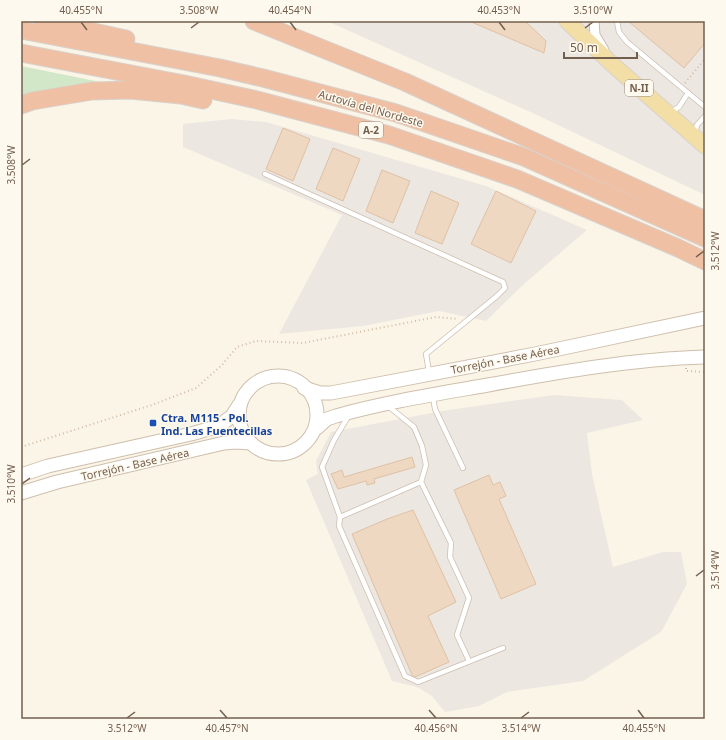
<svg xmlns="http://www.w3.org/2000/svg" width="726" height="740" font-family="'Noto Sans',sans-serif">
<rect width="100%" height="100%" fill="#fbf5e8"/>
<!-- industrial -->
<g fill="#ece7e1">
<polygon points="327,21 705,21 705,195 537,115"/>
<polygon points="231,119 266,122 486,186 587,230 525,283 486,321 439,311 363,326 279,334 342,215 183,147 183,124"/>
<polygon points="554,395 622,400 643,420 587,433 592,474 613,567 663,552 681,552 687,584 661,632 583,681 507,692 479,706 445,712 432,696 417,687 392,681 306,480 318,474 316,461 331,432 442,411"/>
</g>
<!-- green -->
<polygon fill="#d1e7c7" points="21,66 120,86 21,98"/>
<!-- building -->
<g fill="#eed8c2" stroke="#dfc1a4">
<polygon points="469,21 525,21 546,41 544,53"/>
<polygon points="628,21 705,21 705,43 684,68"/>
<polygon points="283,128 310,139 293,181 266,169"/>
<polygon points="333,148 360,159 343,201 316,189"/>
<polygon points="382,170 410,181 393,223 366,211"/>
<polygon points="431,191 459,203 442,244 415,233"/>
<polygon points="496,191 536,211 511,263 471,244"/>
<polygon points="412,457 415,467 374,479 375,483 367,485 366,481 338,489 331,474 342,470 344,477"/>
<polygon points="489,475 493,485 500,482 506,496 499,499 536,584 501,599 454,490"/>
<polygon points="413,510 456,602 428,616 449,662 415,677 412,675 352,534 387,519"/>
</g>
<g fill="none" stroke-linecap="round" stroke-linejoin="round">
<defs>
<g id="service">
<polyline points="617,21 619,32 627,42 705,107"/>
<polyline points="671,112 679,107 688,93"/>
<polyline points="695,133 697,125 705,116"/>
<polyline points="265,174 503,282 505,288 497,296 426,354 429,372"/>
<polyline points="433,397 435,409 463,468"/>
<polyline points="349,415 334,440 322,467 340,517 421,482 426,465 422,446 414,427 388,406"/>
<polyline points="421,482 451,543 450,557 469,598 457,635 469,661"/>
<polyline points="340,517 339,526 405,676 418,682 503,648"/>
</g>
<polyline id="minor" points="594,21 595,35 604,50"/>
<g id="secondary">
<circle cx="278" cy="415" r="39"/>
<polyline points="304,388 320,393 331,393 535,354 705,318"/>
<path d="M317,428L327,419L336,416C386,402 437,394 488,385C559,372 633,359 705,357"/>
<polyline points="21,475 48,466 191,434 219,426 232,416 239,405"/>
<polyline points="21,493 57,482 224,443 236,442 251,443"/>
</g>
<polyline id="primary" points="567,21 612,64 705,146"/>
<g id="motorway">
<polyline points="43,21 126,39"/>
<polyline points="254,21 405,82 705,220"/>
<polyline points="21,30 220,68 263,78 396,113 524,157 705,238"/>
<polyline points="21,53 184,84 257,100 389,135 517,179 678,248 705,261"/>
<polyline points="21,105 32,101 92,91 130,90 181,95 203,100"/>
</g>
</defs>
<!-- service casing -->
<use href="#service" stroke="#ccbeaf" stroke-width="6"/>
<!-- minor casing -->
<use href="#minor" stroke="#ccbeaf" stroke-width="11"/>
<!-- secondary casing -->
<use href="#secondary" stroke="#cebfac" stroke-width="15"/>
<!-- primary casing -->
<use href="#primary" stroke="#d8d2cd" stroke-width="17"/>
<!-- motorway casing -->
<use href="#motorway" stroke="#d8d2cd" stroke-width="19"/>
<!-- path -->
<g stroke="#d3bca5" stroke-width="2" stroke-dasharray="1 3" stroke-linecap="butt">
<polyline points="685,83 705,59"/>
<polyline points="686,368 686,371 705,372"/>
<polyline points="21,447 152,405 196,388 222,365 237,347 256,341 303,343 436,317 458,319"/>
</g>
<!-- service -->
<use href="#service" stroke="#fff" stroke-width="4.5"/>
<!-- minor -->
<use href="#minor" stroke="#fff" stroke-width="9"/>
<!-- secondary -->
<use href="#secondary" stroke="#fff" stroke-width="13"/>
<!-- primary -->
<use href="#primary" stroke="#f3dfa6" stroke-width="15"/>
<!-- motorway -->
<use href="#motorway" stroke="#efc0a4" stroke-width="17"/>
</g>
<!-- ticks -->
<path fill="none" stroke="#735f4e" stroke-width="1.5" d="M81,22L87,30M290,22L296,30M499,22L505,30M191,28L199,22M585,28L593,22M22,165L30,159M696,257L704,251M22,484L30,478M696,576L704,570M220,710L227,718M429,710L436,718M638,710L644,718M127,718L135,712M521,718L529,712"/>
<!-- markers -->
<rect fill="#1a4fb4" stroke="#fef9ee" stroke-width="1.5" x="149" y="419" width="8" height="8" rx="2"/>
<g text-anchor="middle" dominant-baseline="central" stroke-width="3" stroke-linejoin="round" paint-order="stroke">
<!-- shield labels -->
<g fill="#fef9ee" stroke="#9d8d7e" stroke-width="1">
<rect x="625" y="80" width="28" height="16" rx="3"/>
<rect x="359" y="122" width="24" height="16" rx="3"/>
</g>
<g font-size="10" font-weight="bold" fill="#735f4e">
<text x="639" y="88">N-II</text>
<text x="371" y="130">A-2</text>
</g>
<!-- street labels -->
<g font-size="11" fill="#735f4e" stroke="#fef9ee">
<text transform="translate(371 108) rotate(16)">Autovía del Nordeste</text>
<text transform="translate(505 359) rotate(-11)">Torrejón - Base Aérea</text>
<text transform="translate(135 464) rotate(-13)">Torrejón - Base Aérea</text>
</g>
<!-- transit labels -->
<g font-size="11" font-weight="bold" fill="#164399" stroke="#fef9ee" text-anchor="start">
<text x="161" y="417">Ctra. M115 - Pol.<tspan x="161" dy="13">Ind. Las Fuentecillas</tspan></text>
</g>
</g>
<!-- border -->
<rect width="726" height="740" fill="none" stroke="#fef9ee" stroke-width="44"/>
<!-- scale -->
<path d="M564 52v6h73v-6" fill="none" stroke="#735f4e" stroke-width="2"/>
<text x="570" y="52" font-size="12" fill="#735f4e" stroke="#fef9ee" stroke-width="3" paint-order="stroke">50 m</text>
<rect x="22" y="22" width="682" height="696" fill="none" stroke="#735f4e" stroke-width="1.5"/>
<g font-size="10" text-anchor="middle" fill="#735f4e">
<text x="81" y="14">40.455°N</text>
<text x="199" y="14">3.508°W</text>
<text x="290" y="14">40.454°N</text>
<text x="499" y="14">40.453°N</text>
<text x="593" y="14">3.510°W</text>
<text transform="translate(11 165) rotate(-90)" y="4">3.508°W</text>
<text transform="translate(715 251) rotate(-90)" y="4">3.512°W</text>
<text transform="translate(11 484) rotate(-90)" y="4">3.510°W</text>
<text transform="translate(715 570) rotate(-90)" y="4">3.514°W</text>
<text x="127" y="732">3.512°W</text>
<text x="227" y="732">40.457°N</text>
<text x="436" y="732">40.456°N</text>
<text x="521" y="732">3.514°W</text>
<text x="644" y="732">40.455°N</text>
</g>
</svg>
